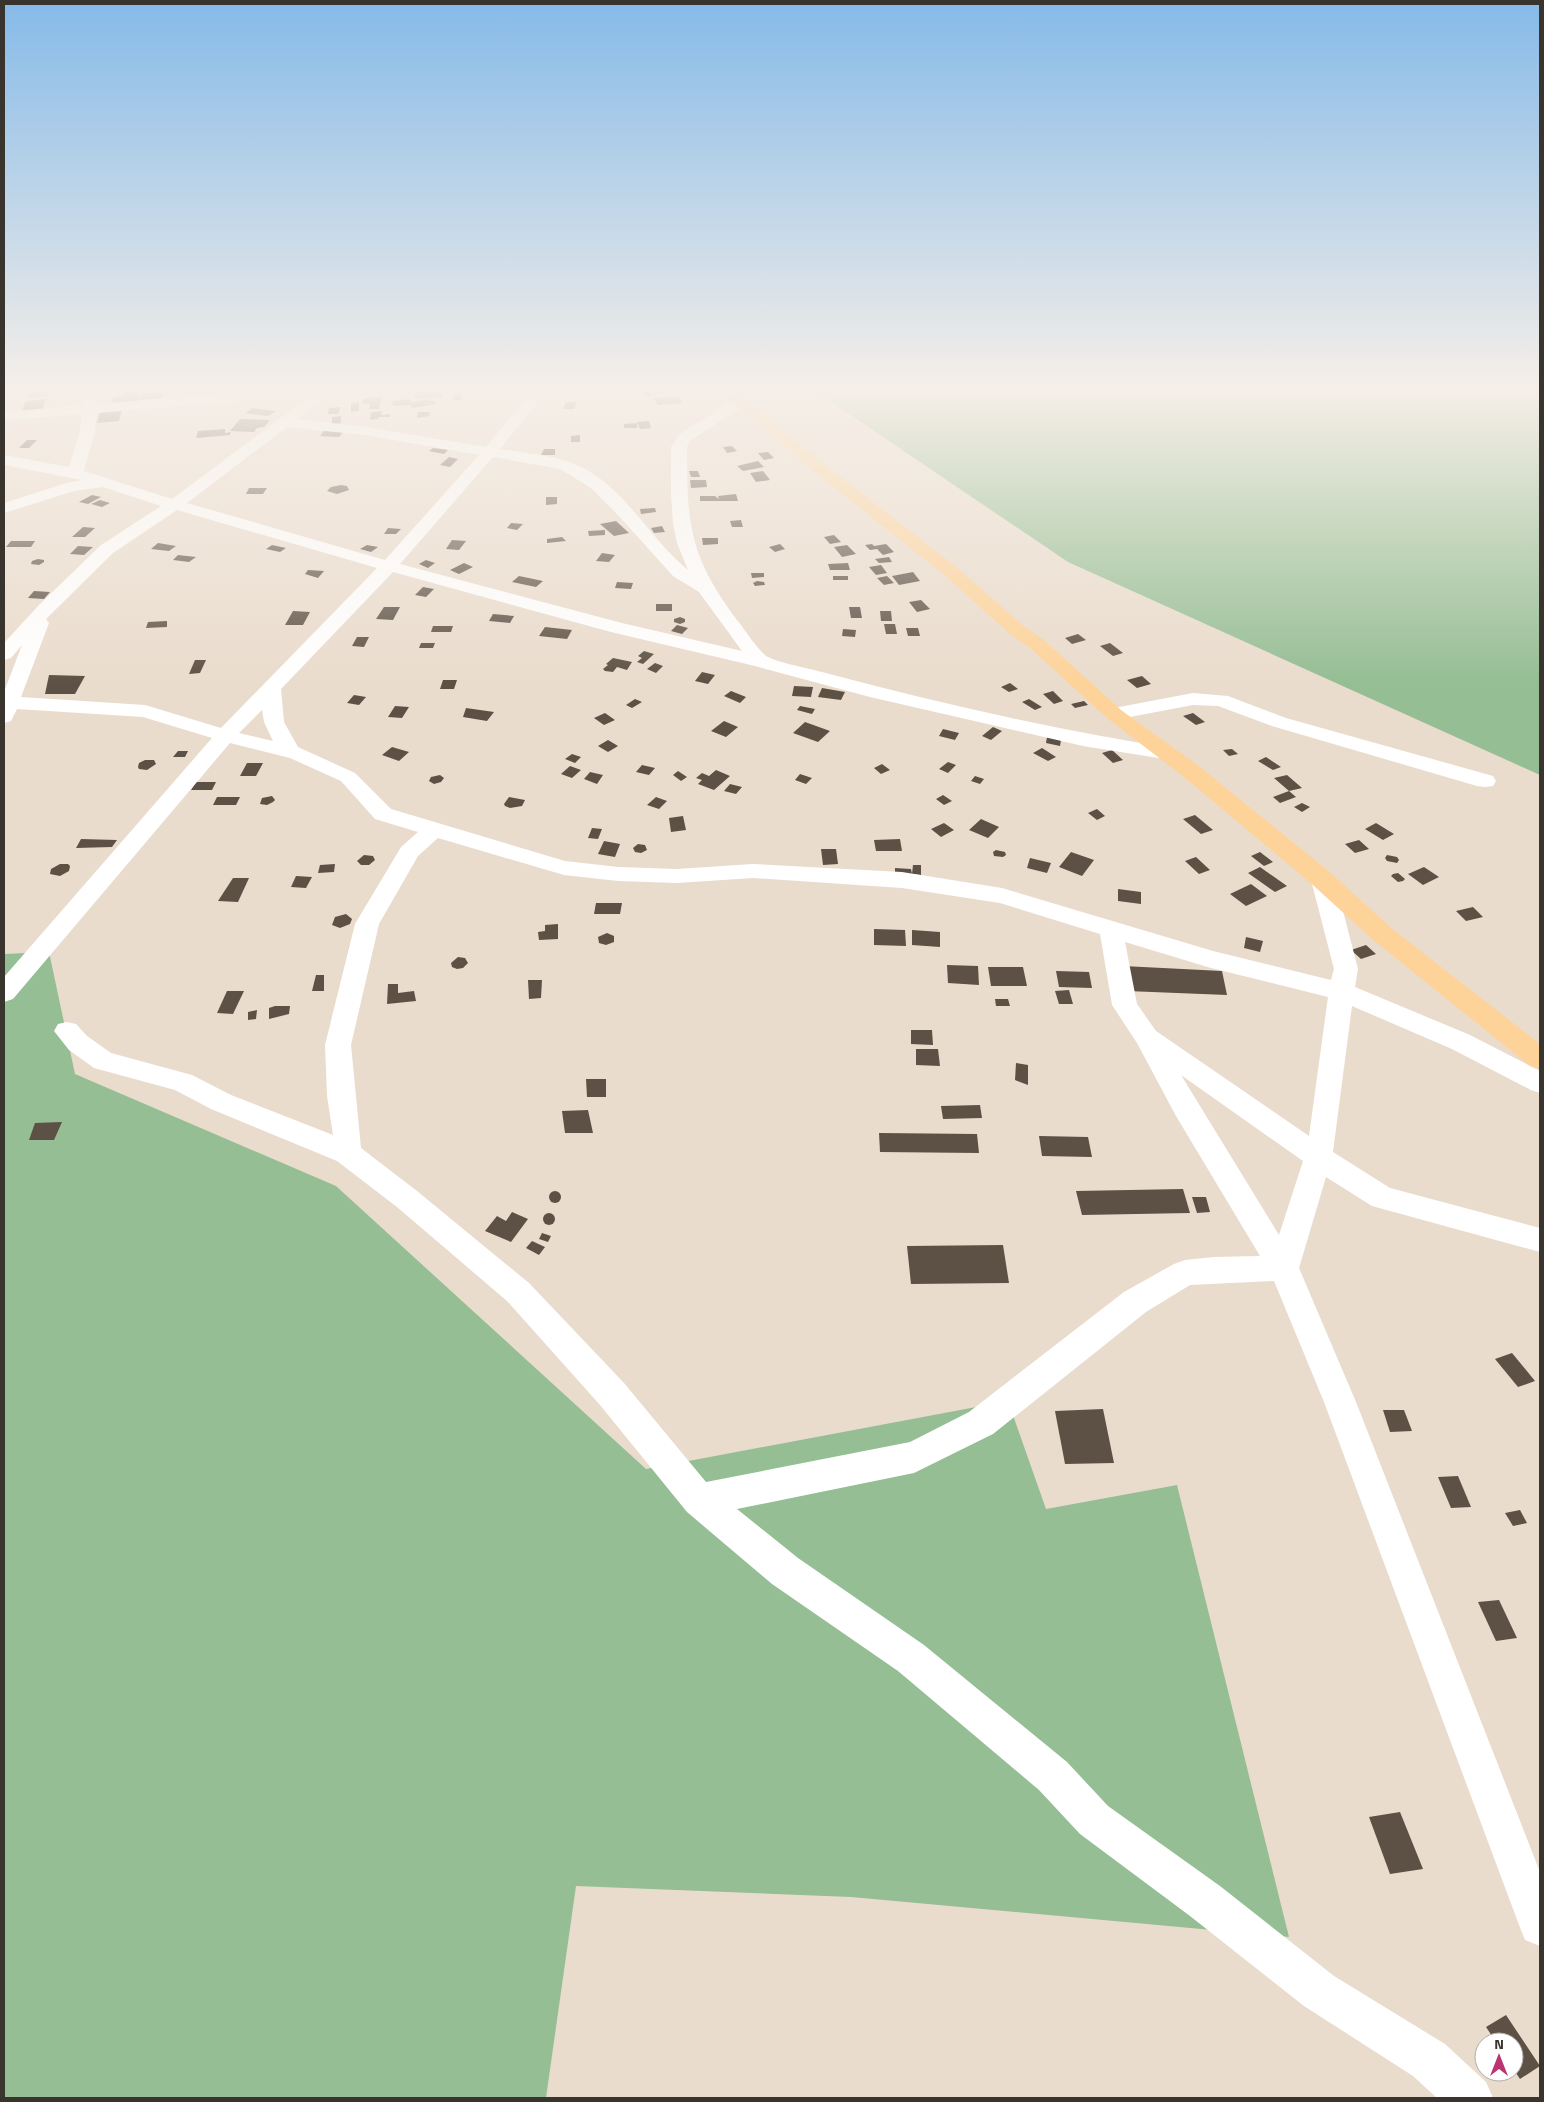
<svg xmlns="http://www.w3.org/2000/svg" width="1544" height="2102" font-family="'Titillium Web',sans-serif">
<rect width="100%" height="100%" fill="#eadccd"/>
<!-- green -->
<g fill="#95be94">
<polygon points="812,389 1540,389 1540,775 1068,562"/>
<polygon points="49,952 75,1074 336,1186 646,1469 1008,1401 1046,1509 1177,1485 1289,1937 851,1897 576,1886 546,2098 4,2098 4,954"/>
</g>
<!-- building -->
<g fill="#5d5044">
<polygon points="140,389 138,401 111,403 112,399 123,395 124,391"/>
<polygon points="409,389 417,389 417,391 441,389 443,397 415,399 414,392 409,393"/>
<polygon points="506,389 524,389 524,393 505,393"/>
<polygon points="642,390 661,391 662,394 644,396"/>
<polygon points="50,391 48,396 28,398 30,393"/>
<polygon points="163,392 162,398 139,400 141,394"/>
<polygon points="462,392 462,400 454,401 453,393"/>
<polygon points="370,397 382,397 379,409 369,409 370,404 362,404 363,399"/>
<polygon points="679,397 683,403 658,405 653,398"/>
<polygon points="46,399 42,410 21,412 26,401"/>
<polygon points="411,399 411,402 429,399 430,401 434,401 436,404 412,408 410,405 393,406 392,401"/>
<polygon points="359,402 359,411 351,412 351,403"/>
<polygon points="566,402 577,402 574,409 563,409"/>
<polygon points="341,407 338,414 328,414 329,408"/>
<polygon points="253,408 276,411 268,416 245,413"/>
<polygon points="122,409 119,421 97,423 100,411"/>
<polygon points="382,411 381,415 390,414 390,417 379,417 378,419 370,420 371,412"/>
<polygon points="418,412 430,412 429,416 417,418"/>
<polygon points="341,416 341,423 332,424 332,417"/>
<polygon points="240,419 270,420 264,427 257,428 254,432 230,431"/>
<polygon points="649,421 651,428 640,429 637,422"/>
<polygon points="637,423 637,428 624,428 624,424"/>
<polygon points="225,429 225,433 231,432 230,435 196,438 198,431"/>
<polygon points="324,431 343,432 339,437 320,436"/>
<polygon points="580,435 580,442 571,442 571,436"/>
<polygon points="27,440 37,440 29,448 19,448"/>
<polygon points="732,446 737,451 727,453 723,447"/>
<polygon points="433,448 448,450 444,454 429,451"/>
<polygon points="544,449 555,449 555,455 541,455"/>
<polygon points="768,452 774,458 764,460 758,453"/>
<polygon points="449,457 458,459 450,467 440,465"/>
<polygon points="758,461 764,467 743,471 737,466"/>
<polygon points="689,471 698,471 700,477 691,477"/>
<polygon points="763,471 770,480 756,482 750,473"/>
<polygon points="690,480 706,480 707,487 691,488"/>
<polygon points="341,485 347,486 349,490 337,494 327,491 331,487"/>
<polygon points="249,488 267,488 263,494 246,494"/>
<polygon points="736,494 738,501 700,501 700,496 715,496 719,499 718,496"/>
<polygon points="92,495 101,497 88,504 79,502"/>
<polygon points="546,497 557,497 557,504 546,505"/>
<polygon points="100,500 110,503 102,507 91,504"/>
<polygon points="655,508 656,512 641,514 640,509"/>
<polygon points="741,520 743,527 732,527 730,521"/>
<polygon points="616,521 629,533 614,536 600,524"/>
<polygon points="511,523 523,524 517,530 507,528"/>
<polygon points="662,526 665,532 654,533 651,528"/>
<polygon points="83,527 95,528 85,537 72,537"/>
<polygon points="388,528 401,529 396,534 384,534"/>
<polygon points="605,530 605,535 589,536 588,531"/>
<polygon points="834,535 841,542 830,544 824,537"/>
<polygon points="562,537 566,541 547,543 547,539"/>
<polygon points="702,538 718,538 718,544 703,545"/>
<polygon points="452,540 466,541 459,550 446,549"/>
<polygon points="11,541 35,541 31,547 6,547"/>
<polygon points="158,543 176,546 169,551 151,549"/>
<polygon points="780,544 785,549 775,552 769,547"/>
<polygon points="872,544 874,546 886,544 894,552 883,555 877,549 870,550 865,545"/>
<polygon points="272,545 286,548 280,552 266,549"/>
<polygon points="367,545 378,547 371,552 360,549"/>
<polygon points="847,545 856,554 842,557 834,547"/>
<polygon points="78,546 93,547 84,555 70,554"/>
<polygon points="602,553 615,555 609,562 596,561"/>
<polygon points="178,555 196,557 189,562 173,560"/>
<polygon points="889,557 892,562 879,563 875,559"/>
<polygon points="38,559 44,560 44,562 39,565 31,564 32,561"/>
<polygon points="426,560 435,563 428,568 419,564"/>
<polygon points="464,563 473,567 459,574 450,570"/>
<polygon points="848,563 850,570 830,570 828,564"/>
<polygon points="881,565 887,573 876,575 869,567"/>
<polygon points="308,570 324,571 318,578 305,574"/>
<polygon points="913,572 920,581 899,585 892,576"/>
<polygon points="751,573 764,573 764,577 752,578"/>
<polygon points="519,576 543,581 536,587 512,582"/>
<rect x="833" y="576" width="15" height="4"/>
<polygon points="887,576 894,583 884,585 877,578"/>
<polygon points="757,581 764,582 765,585 755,586 753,583"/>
<polygon points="617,582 633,583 631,589 615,588"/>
<polygon points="423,587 434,589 426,597 415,595"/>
<polygon points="34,591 50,592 44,599 28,598"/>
<polygon points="921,600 930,609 917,612 909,602"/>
<rect x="656" y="604" width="16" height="7"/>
<polygon points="384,607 400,607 393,620 376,619"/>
<polygon points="849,607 860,607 862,618 851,618"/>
<polygon points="293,611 310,612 303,625 285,625"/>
<polygon points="880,611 891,611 892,621 881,621"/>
<polygon points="493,614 514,616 510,623 489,621"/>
<polygon points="680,617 685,619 685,622 680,624 674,622 674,619"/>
<polygon points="167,621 167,627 146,628 148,622"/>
<polygon points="884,624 895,624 897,634 886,634"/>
<polygon points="677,625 688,628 682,634 671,631"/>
<polygon points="433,626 453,626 451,632 431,632"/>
<polygon points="545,627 572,630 567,639 539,636"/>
<polygon points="906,628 918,628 920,636 908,636"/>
<polygon points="843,629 856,630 855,637 842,636"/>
<polygon points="1078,634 1086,640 1072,644 1065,638"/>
<polygon points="357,637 369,637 364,647 352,646"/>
<polygon points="421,643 435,643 433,648 419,648"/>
<polygon points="1110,643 1123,653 1113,656 1100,646"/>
<polygon points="644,651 654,654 643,664 637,662 642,658 638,656"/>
<polygon points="613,658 632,662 627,670 617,667 613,672 605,671 603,669 608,665 606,664"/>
<polygon points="195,660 206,660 200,673 189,674"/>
<polygon points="655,663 663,666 656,673 647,669"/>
<polygon points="702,672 715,675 708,684 695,681"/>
<polygon points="49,675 85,676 75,694 45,694"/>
<polygon points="1142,676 1151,684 1137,688 1127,680"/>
<polygon points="443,680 457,680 454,689 440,689"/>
<polygon points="1010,683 1018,689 1009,692 1001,687"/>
<polygon points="794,686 813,687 811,697 792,696"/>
<polygon points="822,688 845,692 841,700 818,697"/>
<polygon points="731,691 746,697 740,703 724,696"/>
<polygon points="1053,691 1063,701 1054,704 1043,694"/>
<polygon points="354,695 366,697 359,705 347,703"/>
<polygon points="635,699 642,702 632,708 626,705"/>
<polygon points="1029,699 1042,707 1035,710 1022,702"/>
<polygon points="1084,701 1088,705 1075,708 1071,704"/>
<polygon points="395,706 409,707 402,718 388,717"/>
<polygon points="800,706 815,709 812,714 797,710"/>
<polygon points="466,708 494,712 487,721 463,717"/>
<polygon points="605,713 615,720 604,725 594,718"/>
<polygon points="1193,713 1205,722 1196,725 1183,716"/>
<polygon points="724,721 738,727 726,737 711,731"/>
<polygon points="805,722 830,731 818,742 793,733"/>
<polygon points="993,727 1002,731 991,740 982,736"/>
<polygon points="943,729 959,733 955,740 939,736"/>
<polygon points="1047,737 1061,740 1060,746 1046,743"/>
<polygon points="608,740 618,746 608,752 598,746"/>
<polygon points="392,747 409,752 399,761 382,755"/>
<polygon points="1042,748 1056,757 1048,761 1033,753"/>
<polygon points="1232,749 1238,754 1229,756 1223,750"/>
<polygon points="1112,750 1123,760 1113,763 1102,753"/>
<polygon points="178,751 188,751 185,757 173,757"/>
<polygon points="572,754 581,757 575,763 565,759"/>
<polygon points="1266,757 1281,767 1273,770 1258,761"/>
<polygon points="145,760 154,760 156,764 147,770 139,769 138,767 139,763"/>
<polygon points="948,762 956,765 948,773 939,769"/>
<polygon points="247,763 263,763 256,776 240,776"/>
<polygon points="882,764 890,770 881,774 874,768"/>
<polygon points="642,765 655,768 649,775 636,772"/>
<polygon points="570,766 581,770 572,778 561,774"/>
<polygon points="716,770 730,776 714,790 698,784 702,780 696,778 702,773 709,776"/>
<polygon points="678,771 687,777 681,781 673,775"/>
<polygon points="590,772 603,775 597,784 584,779"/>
<polygon points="800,774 812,778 806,784 795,780"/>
<polygon points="440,775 444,778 441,782 434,784 429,781 431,777"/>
<polygon points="1287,775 1302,788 1289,791 1274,778"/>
<polygon points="975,776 984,779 980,784 971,781"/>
<polygon points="196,782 216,782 212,790 191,790"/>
<polygon points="730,784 742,787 736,794 724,791"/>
<polygon points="1289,791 1296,797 1280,803 1273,797"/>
<polygon points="943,795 952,801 944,805 936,799"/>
<polygon points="272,796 275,800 273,802 267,805 260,804 262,798"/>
<polygon points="217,797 240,797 236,805 213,805"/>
<polygon points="509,797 525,800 522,806 510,808 505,806 504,804"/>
<polygon points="656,797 667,801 659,809 647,805"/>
<polygon points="1302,803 1310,807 1302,812 1294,807"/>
<polygon points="1097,809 1105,816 1097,820 1088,813"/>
<polygon points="1195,815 1213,830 1201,834 1183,819"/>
<polygon points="683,816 686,830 671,832 669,818"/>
<polygon points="981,819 999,827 988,838 969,830"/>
<polygon points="944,823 954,830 941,837 931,829"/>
<polygon points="1376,823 1394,834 1383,840 1365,829"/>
<polygon points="592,828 602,829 598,839 588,838"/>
<polygon points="81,839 117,840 112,847 76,848"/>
<polygon points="900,839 902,851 876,851 874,840"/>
<polygon points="1359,840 1369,849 1355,853 1345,844"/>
<polygon points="604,841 620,844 615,857 598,854"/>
<polygon points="638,844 645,845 647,850 641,853 635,852 633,848"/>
<polygon points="821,849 836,849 838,864 823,865"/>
<polygon points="996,850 1005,852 1006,855 1003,857 994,856 993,852"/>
<polygon points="1071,852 1094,860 1082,876 1059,867"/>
<polygon points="1260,852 1273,862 1264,866 1251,856"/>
<polygon points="364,855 373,856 375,860 369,865 361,865 357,861"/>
<polygon points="1387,855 1397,857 1399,860 1397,863 1387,861 1385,858"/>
<polygon points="1196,857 1210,870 1199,874 1185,861"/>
<polygon points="1030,858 1051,863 1047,873 1027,868"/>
<polygon points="60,864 68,864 70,866 69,871 60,876 50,874 51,869"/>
<polygon points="335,864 334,872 318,873 320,865"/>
<polygon points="913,865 921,865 921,875 912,874"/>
<polygon points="1260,867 1287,886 1275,892 1248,873"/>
<polygon points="1424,867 1439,877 1423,885 1408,874"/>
<polygon points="895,868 911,869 912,874 895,874"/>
<polygon points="1398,873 1405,879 1403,881 1398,882 1391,876 1393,874"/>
<polygon points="296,876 312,877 306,888 291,887"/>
<polygon points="233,878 249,878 238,902 218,901"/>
<polygon points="1251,884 1267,896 1246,906 1230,894"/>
<polygon points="1118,889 1141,892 1141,904 1118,901"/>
<polygon points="596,903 622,903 620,914 594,914"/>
<polygon points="1473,907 1483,917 1466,921 1456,911"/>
<polygon points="346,914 352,919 350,924 340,928 332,925 335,917"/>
<polygon points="558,924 558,939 539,940 538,932 545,931 545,925"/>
<polygon points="874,929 905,930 906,946 874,945"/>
<polygon points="912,930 940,932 940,947 912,945"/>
<polygon points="607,933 614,936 614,942 606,945 599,943 598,937"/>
<polygon points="1246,937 1263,941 1260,952 1244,948"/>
<polygon points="1366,945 1376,954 1361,959 1351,950"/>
<polygon points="458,957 465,958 468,963 463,968 457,969 452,967 451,963"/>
<polygon points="947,965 978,966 979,985 948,983"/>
<polygon points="1123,966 1222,971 1227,995 1127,991"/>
<polygon points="988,967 1023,967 1027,986 991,986"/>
<polygon points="1056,971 1089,972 1092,988 1059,987"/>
<polygon points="316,975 324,975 324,991 312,991"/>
<polygon points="528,980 542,980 541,998 529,999"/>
<polygon points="388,984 398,984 398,993 414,991 416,1001 387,1004"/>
<polygon points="1069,990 1073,1004 1059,1004 1055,991"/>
<polygon points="227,991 244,991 233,1014 217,1013"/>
<polygon points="995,999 1008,999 1010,1006 996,1006"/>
<polygon points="275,1006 290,1006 289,1014 269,1019 269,1008"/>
<polygon points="257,1010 256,1019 248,1020 248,1012"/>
<polygon points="911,1030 932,1030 933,1045 911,1044"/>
<polygon points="916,1049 938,1049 940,1066 916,1065"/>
<polygon points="1016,1063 1028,1065 1028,1085 1015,1080"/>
<polygon points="586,1079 606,1079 606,1097 587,1097"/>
<polygon points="980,1105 982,1118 943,1119 941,1106"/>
<polygon points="588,1110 593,1133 565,1133 562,1111"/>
<polygon points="62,1122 54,1140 29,1140 35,1123"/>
<polygon points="879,1133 977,1134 979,1153 880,1152"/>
<polygon points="1039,1136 1088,1137 1092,1157 1042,1156"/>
<polygon points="1183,1189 1190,1213 1082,1215 1076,1191"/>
<circle cx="555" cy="1197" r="6"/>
<polygon points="1192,1197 1206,1197 1210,1212 1197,1213"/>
<polygon points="512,1212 528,1219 511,1242 485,1231 497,1216 506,1221"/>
<circle cx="549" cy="1219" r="6"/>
<polygon points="542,1233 551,1236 548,1242 539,1239"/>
<polygon points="532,1241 545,1247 539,1255 526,1248"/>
<polygon points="1003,1245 1009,1283 911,1284 907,1246"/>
<polygon points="1512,1353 1535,1381 1518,1387 1495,1359"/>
<polygon points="1103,1409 1114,1463 1065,1464 1055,1411"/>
<polygon points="1383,1410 1404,1410 1412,1431 1390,1432"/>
<polygon points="1458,1476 1471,1507 1451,1508 1438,1477"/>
<polygon points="1520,1510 1527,1523 1513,1526 1505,1513"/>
<polygon points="1499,1600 1517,1638 1496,1641 1478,1602"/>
<polygon points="1400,1812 1423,1869 1390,1874 1369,1817"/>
<polygon points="1506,2015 1540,2066 1520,2079 1514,2070 1514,2042 1496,2042 1486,2027"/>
</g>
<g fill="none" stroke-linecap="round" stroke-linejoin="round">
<!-- minor -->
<g fill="#fff" fill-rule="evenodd">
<path d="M85,389H99L96,394L97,404L280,389H336L297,419L365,427L486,447L534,389H548L500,449C522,453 547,454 569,462C621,479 647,537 688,570L677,543L673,523L671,495V447L680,434L735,399H745L747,402L745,405L691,440L687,447C687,524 689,556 737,620C746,631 754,645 765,655C770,661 812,669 822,672C935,702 1050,729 1165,747L1172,749L1175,753L1172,757L1165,759L1083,746L870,697L755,666L611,632L393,572L281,689L284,722L298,747L355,773L391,809L565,861L618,867L677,869L753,864L902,872L1002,888L1213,951L1331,980L1334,969L1311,880L1315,875L1323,872L1331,875L1335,880L1358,969L1355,987L1470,1035L1540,1071V1093L1531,1090L1452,1049L1352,1006L1333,1152L1390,1188L1540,1228V1252L1372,1206L1326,1177L1299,1268L1356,1402L1540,1872V1946L1525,1940L1519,1925L1324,1402L1274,1281L1190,1285L1146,1312L993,1434L914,1473L737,1509L798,1558L924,1645L1067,1762L1108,1806L1220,1886L1334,1976L1445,2044L1486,2082L1493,2098H1437L1413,2076L1304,2006L1190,1916L1080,1834L1039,1790L898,1671L772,1584L687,1512L600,1405L507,1301L397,1207L337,1161L211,1109L175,1090L94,1068L69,1050L54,1031L58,1024L67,1022L76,1024L87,1036L111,1053L192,1075L231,1095L333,1135L327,1096L325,1045L355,924L401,847L418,832L375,819L341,781L290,758L230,743L13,999L4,1002V977L212,738L143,717L17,709L11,721L4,723V692L22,645L11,658L4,660V643L40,604L101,545L161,506L103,487L74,491L4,513V503L66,483L82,480L4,465V455L69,467L79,434L82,414L4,420V412L83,405L82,394ZM311,395L172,499L84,471L94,434L97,413ZM287,427L365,435L479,455L385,560L187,503ZM493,457L560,469L591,488L618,515L673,576L699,592L742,651L622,623L400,564ZM177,510L377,568L221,728L145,705L21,697L49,623L46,619L113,553ZM262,710L264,722L273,741L239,733ZM438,838L564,875L618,881L677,883L753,878L902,888L1000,903L1100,934L1112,1005L1137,1043L1176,1116L1260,1256L1214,1257L1185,1260L1174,1264L1124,1292L969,1412L910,1442L706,1482L624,1383L529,1283L417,1191L361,1148L351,1045L379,924L418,856ZM1125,942L1211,968L1328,997L1309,1136L1156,1031L1137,1004ZM1181,1075L1303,1161L1279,1235Z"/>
<polygon points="1193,693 1228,696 1286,718 1493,776 1496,781 1493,786 1485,787 1477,786 1272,726 1218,706 1193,705 1114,720 1107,718 1104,714 1107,710 1114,708"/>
</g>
<!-- primary -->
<polygon fill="#fdd39a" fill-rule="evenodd" points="717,389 733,389 819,460 955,566 1025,627 1044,640 1121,710 1200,767 1332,874 1390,927 1540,1044 1540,1069 1530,1066 1372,939 1314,886 1184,777 1107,718 1030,648 1011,635 943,574 807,466"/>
</g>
<!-- sky -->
<linearGradient id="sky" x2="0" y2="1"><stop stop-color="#85bae8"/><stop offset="0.57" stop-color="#f6efe8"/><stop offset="1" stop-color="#f6efe8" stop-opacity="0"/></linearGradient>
<rect width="1544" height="683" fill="url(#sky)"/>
<!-- border -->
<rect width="1544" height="2102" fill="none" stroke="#39342e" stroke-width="10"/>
<!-- north arrow -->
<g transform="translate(1499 2057)"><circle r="24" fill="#ffffff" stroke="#b0aeab"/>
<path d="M0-4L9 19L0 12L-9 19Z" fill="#bc3371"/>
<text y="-8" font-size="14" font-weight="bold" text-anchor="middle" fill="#39342e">N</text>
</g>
</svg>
